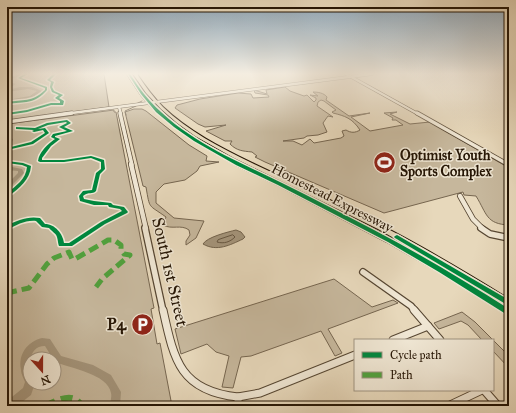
<svg xmlns="http://www.w3.org/2000/svg" width="516" height="413" font-family="'IM FELL Great Primer',serif">
<rect width="100%" height="100%" fill="#e7d8bb"/>
<filter id="stains"><feTurbulence type="fractalNoise" baseFrequency=".005" numOctaves="4"/><feColorMatrix values="0 0 0 0 .2 0 0 0 0 .09 0 0 0 0 .02 0 0 0 .5 -.17"/></filter>
<radialGradient id="worn" r=".72"><stop offset=".6" stop-color="#630" stop-opacity="0"/><stop offset="1" stop-color="#630" stop-opacity=".3"/></radialGradient>
<!-- green -->
<g fill="#c6b79c" stroke="#766650" fill-rule="evenodd">
<polygon points="7,74 104,74 109,107 7,121"/>
<path d="M285,87L290,91L304,96L307,95L314,102L316,100V98L310,95L318,96L313,92C318,92 324,93 327,97L326,100L349,116L370,113L351,117L370,131L403,125L396,120H392L393,118L384,113L397,112L390,114L410,124L430,122L509,168V225C486,224 487,214 476,196L464,195L463,192L384,213L265,162L255,157L257,156L252,152C243,151 237,151 230,144L232,141H225L206,131L226,125L205,127L198,124L175,108L177,105L200,99L238,93L251,94L253,98L269,97L268,95L255,93L254,90L267,94L266,90ZM321,100L324,101L336,110L332,112L333,113C345,116 352,118 360,130C355,133 351,133 346,130L342,131L344,136L341,138L314,143L310,139L302,145L293,141H283L304,138L307,136L318,135L327,132L323,123L328,116L333,117L317,106L318,102Z"/>
<path d="M134,109H142L146,111L189,145L207,156L206,161L219,162L200,166L197,171L185,180L164,184L156,192V203L174,218L204,221L196,238L186,245V241L190,235L189,230C181,224 172,230 163,225L166,217C148,204 150,210 146,187L143,186L125,112Z"/>
<path d="M114,110V112H116L154,308L151,309L157,344L160,343L172,406H7V124ZM30,359H54V383H30Z"/>
<polygon points="334,279 372,307 393,300 398,303 328,329 342,353 335,356 321,331 251,356 241,357 233,388 222,387 229,356 216,352 207,344 181,354 175,329"/>
<polygon points="462,312 475,322 509,356 509,368 493,351 493,340 482,340 468,325 461,321 439,329 434,323"/>
</g>
<!-- water -->
<path fill="#a5967d" stroke="#72634d" d="M236,230L241,232L245,237L243,239C230,245 217,252 203,244C207,237 228,232 236,230Z"/>
<g fill="none" stroke-linecap="round" stroke-linejoin="round">
<!-- shore -->
<path stroke="#665641" stroke-width="1" d="M233,235L235,237C230,242 224,244 217,242L218,240Z"/>
<!-- stream -->
<g stroke="#72634d" stroke-width="1">
<polyline points="136,104 142,101"/>
<polyline points="126,115 125,111 136,106"/>
</g>
<!-- river -->
<g fill="#a5967d" fill-rule="evenodd">
<polygon points="19,74 24,74 7,81 16,84 7,89 7,87 11,84 7,83 7,79"/>
<polygon points="20,87 32,87 42,91 32,98 7,102 7,100 30,96 37,91 28,89 7,92 7,90"/>
<polygon points="7,136 13,139 12,142 7,144 7,141 8,140 7,139"/>
<polygon points="7,166 22,169 24,173 9,188 7,189 7,184 18,173 18,171 7,170"/>
<path d="M42,338L50,339L61,356L93,365L111,375L121,392L120,406H110C110,402 112,397 111,393C108,374 70,368 55,362L54,359H53L45,346C26,346 30,370 30,383H35L31,395L17,406H7V401L23,388L25,382C24,379 21,374 21,370C18,354 27,342 42,338Z"/>
</g>
<defs>
<g id="minor-far4">
<polyline points="346,74 418,114"/>
<polyline points="119,107 121,114"/>
<polyline points="64,114 372,74"/>
</g>
<g id="minor-far3">
<polyline points="120,113 132,165"/>
<polyline points="417,113 509,165"/>
<polyline points="7,122 72,113"/>
</g>
<g id="minor-far2">
<polyline points="131,164 146,229"/>
<polyline points="507,164 509,165"/>
<polyline points="460,196 473,219 483,229"/>
</g>
<g id="minor-far1">
<polyline points="145,228 163,311"/>
<polyline points="481,228 490,234 509,238"/>
<polyline points="363,272 411,306 415,311"/>
</g>
<g id="minor">
<path d="M163,310C174,360 180,391 238,397V406"/>
<polyline points="414,310 440,340"/>
<polyline points="393,340 428,326"/>
<polyline points="484,390 498,406"/>
<polyline points="238,397 260,393 355,355"/>
<polyline points="448,406 482,390"/>
</g>
<g id="highway">
<path d="M127,74H131C139,87 148,99 159,110C192,143 239,162 281,182C312,197 342,213 373,229C420,253 465,281 509,309V316L439,272L387,242L278,185L236,165L194,141L174,127L156,112L141,95Z"/>
<path d="M133,74H137C145,86 153,97 163,107C188,131 221,148 252,163C290,181 327,198 364,217C414,241 462,270 509,299V306L434,261L378,229L234,158L195,136L177,123L161,109L146,93Z"/>
</g>
</defs>
<!-- minor-far4 casing -->
<use href="#minor-far4" stroke="#564632" stroke-width="3.5"/>
<!-- minor-far3 casing -->
<use href="#minor-far3" stroke="#564632" stroke-width="5"/>
<!-- minor-far2 casing -->
<use href="#minor-far2" stroke="#564632" stroke-width="6"/>
<!-- minor-far1 casing -->
<use href="#minor-far1" stroke="#564632" stroke-width="8"/>
<!-- minor casing -->
<use href="#minor" stroke="#564632" stroke-width="9"/>
<!-- highway casing -->
<use href="#highway" stroke="#261605" stroke-width="2"/>
<!-- minor-far4 -->
<use href="#minor-far4" stroke="#efe6d3" stroke-width="2.5"/>
<!-- minor-far3 -->
<use href="#minor-far3" stroke="#efe6d3" stroke-width="3.5"/>
<!-- minor-far2 -->
<use href="#minor-far2" stroke="#efe6d3" stroke-width="4.5"/>
<!-- minor-far1 -->
<use href="#minor-far1" stroke="#efe6d3" stroke-width="5.5"/>
<!-- minor -->
<use href="#minor" stroke="#efe6d3" stroke-width="7"/>
<!-- highway -->
<use href="#highway" fill="#e7d8bb" fill-rule="evenodd"/>
<!-- quiet-far1 -->
<polyline stroke="#50a13d" stroke-width="5" stroke-dasharray="10 5" stroke-linecap="butt" points="7,293 29,288 47,264 54,258 69,252 72,259 75,259 108,240 114,240 121,245 121,250 124,254 130,255 102,279 96,287"/>
<!-- quiet -->
<g stroke="#50a13d" stroke-width="6" stroke-dasharray="12 6" stroke-linecap="butt">
<polyline points="33,406 41,406"/>
<path d="M44,406C57,401 73,390 82,406"/>
</g>
<defs>
<g id="cycleway">
<path d="M25,74H28L21,78L47,87V90C34,105 25,101 7,104V102C24,99 31,103 45,90V88L18,78Z"/>
<polygon points="53,74 56,74 50,80 54,82 52,87 54,91 63,95 59,98 64,101 63,105 51,105 27,112 7,115 7,113 27,110 51,103 60,103 60,101 55,98 59,95 52,92 50,87 51,82 47,80"/>
<path d="M128,74H130C135,81 139,88 144,94C180,138 233,159 282,183C313,198 343,214 374,230C420,254 465,281 509,309V316L439,272L388,242L278,185L236,165L194,141L174,127L156,112L141,94Z"/>
<path d="M67,120L71,123L64,127L73,131L55,136V137L60,139L51,146L42,158V160H64L91,156L104,160L105,169L100,174L96,191C92,195 89,191 83,196L84,199L94,201L111,203L113,205L124,207L128,212L127,213L105,224L72,246H59C58,244 58,240 57,237C56,233 51,231 49,228L42,227L36,221C25,220 17,225 7,230V226C17,220 28,216 40,218L45,224C55,224 63,234 64,243H69L101,222L122,211L120,209L109,207L108,205H94L80,201L79,196L83,191L92,190L96,173L101,169V162L91,158L64,162H40L38,161C39,152 48,144 55,139L51,137L53,134L67,131L59,127L67,123L66,122L48,125L38,129L45,128L49,133L33,144L7,150V148L31,142L45,133L43,130L34,132L32,131L34,130L17,129H16V127L35,128L47,123Z"/>
<path d="M7,161L23,163L31,166C30,180 19,188 9,196H7V193C16,186 26,179 27,167L22,165L7,163Z"/>
<polygon points="397,235 509,300 509,306 395,238 394,237 395,236"/>
</g>
</defs>
<!-- cycleway casing -->
<use href="#cycleway" stroke="#efe6d3" stroke-width="3"/>
<!-- cycleway -->
<use href="#cycleway" fill="#00873e" fill-rule="evenodd"/>
</g>
<!-- sky -->
<linearGradient id="sky" x2="0" y2="1"><stop stop-color="#8da8bd"/><stop offset="0.56" stop-color="#f4ede0"/><stop offset="1" stop-color="#f4ede0" stop-opacity="0"/></linearGradient>
<rect width="516" height="132" fill="url(#sky)"/>
<!-- icons -->
<defs>
<symbol id="stadium-disc" viewBox="-11 -11 22 22"><circle r="9.5" fill="#8f2418" stroke="#efe6d3"/><path d="M0-5a6.5 5 0 1 0 0 10a6.5 5 0 1 0 0-10ZM-3.5-1.8h7v3.6h-7Z" fill="#fff"/></symbol>
<symbol id="parking-disc" viewBox="-11 -11 22 22"><circle r="9.5" fill="#8f2418" stroke="#efe6d3"/><path d="M-3.5-5.5H1a3.5 3.5 0 0 1 0 7H-1V5.5H-3.5ZM-1-3.4V-.6H.8a1.4 1.4 0 0 0 0-2.8Z" fill="#fff"/></symbol>
</defs>
<g fill-rule="evenodd">
<use href="#stadium-disc" x="372" y="150" width="25" height="25"/>
<use href="#parking-disc" x="130" y="312" width="25" height="25"/>
</g>
<g text-anchor="middle" dominant-baseline="central" stroke-width="3" stroke-linejoin="round" paint-order="stroke">
<!-- poi labels -->
<g font-size="14" font-weight="bold" fill="#261605" stroke="#efe6d3" text-anchor="start">
<text x="400" y="155">Optimist Youth<tspan x="400" dy="16">Sports Complex</tspan></text>
</g>
<!-- street labels -->
<g font-size="14" fill="#261605" stroke="#efe6d3">
<text transform="translate(332 198) rotate(27)">Homestead Expressway</text>
</g>
<!-- near-street labels -->
<g font-size="17" fill="#261605" stroke="#efe6d3">
<text transform="translate(170 272) rotate(77)">South 1st Street</text>
</g>
<!-- near-poi labels -->
<g font-size="17" font-weight="bold" fill="#261605" stroke="#efe6d3" text-anchor="end">
<text x="126" y="324">P4</text>
</g>
</g>
<!-- margin -->
<rect width="516" height="413" fill="none" stroke="#e7d8bb" stroke-width="24"/>
<rect x="8" y="8" width="500" height="397" fill="none" stroke="#261605" stroke-width="2"/>
<rect x="12" y="12" width="492" height="389" fill="none" stroke="#261605"/>
<!-- legend -->
<rect x="354" y="339" width="140" height="52" fill="#efe6d3" stroke="#9f9381"/>
<rect x="362" y="352" width="20" height="6" fill="#00873e" stroke="#9f9381"/>
<text x="390" y="359" font-size="12" fill="#261605">Cycle path</text>
<rect x="362" y="372" width="20" height="6" fill="#50a13d" stroke="#9f9381"/>
<text x="390" y="379" font-size="12" fill="#261605">Path</text>
<!-- north arrow -->
<g transform="translate(42 371) rotate(159)"><circle r="19" fill="#efe6d3" stroke="#9f9381"/>
<path d="M0-3L7 15L0 10L-7 15Z" fill="#8f2418"/>
<text y="-6" font-size="11" font-weight="bold" text-anchor="middle" fill="#261605">N</text>
</g>
<rect width="100%" height="100%" filter="url(#stains)"/>
<rect width="100%" height="100%" fill="url(#worn)"/>
</svg>
